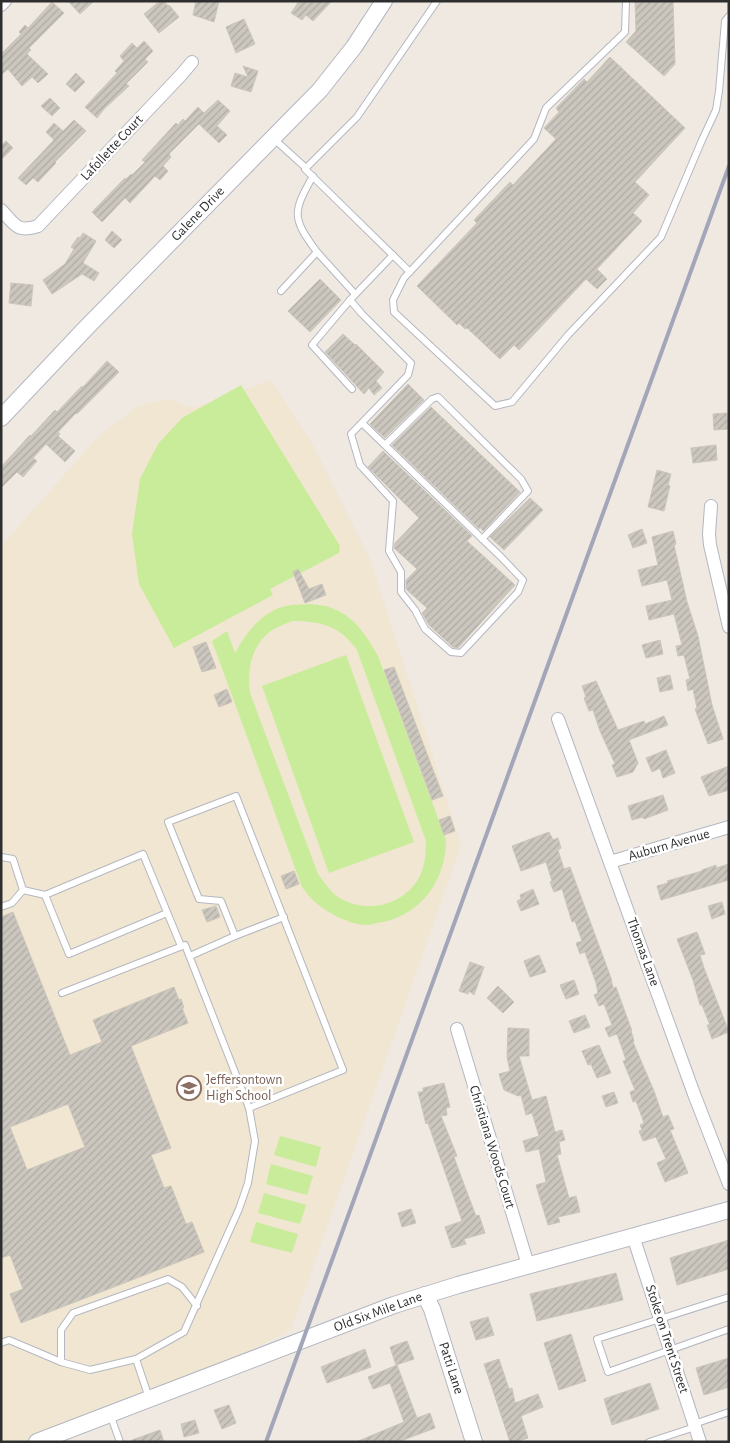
<svg xmlns="http://www.w3.org/2000/svg" width="730" height="1443" font-family="'Alegreya Sans',sans-serif">
<defs>
<pattern id="building-hatch" width="6" height="6" patternUnits="userSpaceOnUse" patternTransform="scale(1.25)"><rect width="6" height="6" fill="#cbc7bf"/><path d="M-1 1l2-2M0 6l6-6M5 7l2-2" fill="none" stroke="#afaba4"/></pattern>
</defs>
<rect width="100%" height="100%" fill="#efe9e1"/>
<!-- education -->
<polygon fill="#f0e6d1" points="271,380 313,445 371,561 461,845 291,1330 172,1389 18,1442 1,1442 1,546 100,435 138,406 168,399 193,408"/>
<!-- pitch -->
<g fill="#c9ec9a" fill-rule="evenodd">
<polygon points="241,385 340,546 339,553 270,589 273,595 174,648 139,584 132,534 140,479 158,444 182,418"/>
<path d="M310,604C316,605 324,605 329,607C354,615 366,635 378,656L446,840C446,879 422,914 383,922C378,922 372,925 367,925C351,925 327,913 315,902C310,898 306,892 302,887L212,641L227,631L235,653C246,633 262,611 286,606C293,604 302,605 310,604ZM292,621C321,621 340,626 357,650L426,841C426,855 425,869 417,881C399,908 361,914 335,895C329,889 323,881 318,874L250,693C247,670 251,643 274,629C279,626 286,624 292,621Z"/>
<polygon points="346,655 414,842 329,873 262,686"/>
<polygon points="280,1136 321,1147 316,1167 274,1155"/>
<polygon points="271,1164 313,1176 307,1195 266,1184"/>
<polygon points="264,1193 306,1205 300,1224 258,1213"/>
<polygon points="256,1222 298,1234 292,1253 250,1242"/>
</g>
<!-- building -->
<g fill="url(#building-hatch)" stroke="#cbc5ba" fill-rule="evenodd">
<polygon points="68,1 94,1 80,14"/>
<polygon points="160,1 164,1 168,6 169,5 179,17 159,33 144,14"/>
<polygon points="196,1 219,1 214,22 193,15"/>
<polygon points="299,1 332,1 313,21 306,15 302,20 291,13"/>
<polygon points="635,1 673,1 675,64 664,76 626,42 636,31"/>
<polygon points="52,2 64,13 29,48 31,50 27,54 48,74 38,83 32,77 22,86 8,69 1,75 1,54 21,34 19,32 25,25 28,28"/>
<polygon points="244,19 255,44 236,53 226,27"/>
<polygon points="144,41 153,51 145,59 148,62 126,84 129,86 104,109 97,118 85,107 117,73 115,71 124,61 120,56 132,43 137,48"/>
<polygon points="610,57 685,128 635,182 649,195 633,213 642,221 597,269 607,279 597,289 586,279 519,350 514,345 500,359 467,328 465,329 459,323 457,325 417,286 477,223 474,220 510,182 513,185 556,139 544,128 559,112 556,108 584,79 587,82"/>
<polygon points="243,66 258,71 251,92 231,86 235,73 248,77"/>
<polygon points="76,73 85,82 75,92 66,84"/>
<polygon points="50,98 60,108 52,116 41,106"/>
<polygon points="218,100 230,111 217,126 227,135 219,143 199,124 169,154 171,157 163,166 168,171 160,180 155,176 130,203 125,198 102,222 92,212 125,178 126,179 131,174 132,175 145,162 142,160 176,123 178,125 183,119 185,121 198,107 204,113"/>
<polygon points="74,120 86,131 55,162 56,163 38,182 33,178 26,185 18,178 54,140 46,132 54,123 63,131"/>
<polygon points="6,141 13,148 1,160 1,146"/>
<polygon points="112,231 122,240 114,248 105,240"/>
<polygon points="83,233 96,241 83,263 99,273 94,281 82,274 52,294 43,280 65,264 74,249 71,247 78,237 80,238"/>
<polygon points="320,279 341,300 310,332 288,311"/>
<polygon points="11,283 33,285 31,306 9,303"/>
<polygon points="343,334 355,345 356,344 384,372 376,381 382,388 374,395 369,388 364,394 325,352"/>
<polygon points="107,361 119,372 77,414 76,413 58,432 60,434 58,436 75,451 65,462 46,444 33,458 37,461 23,477 17,472 1,488 1,467 30,435 31,436 55,410 57,412 82,386 83,387"/>
<polygon points="408,384 424,400 385,438 370,424"/>
<polygon points="431,407 520,492 483,531 480,527 479,529 392,445"/>
<polygon points="727,413 728,429 714,430 713,414"/>
<polygon points="716,445 717,460 693,463 691,448"/>
<polygon points="383,451 472,536 467,541 515,585 458,648 453,647 429,625 422,613 427,608 406,589 406,580 417,569 394,548 395,543 419,518 368,467"/>
<polygon points="657,470 671,474 668,485 670,486 664,511 648,507"/>
<polygon points="530,498 543,510 504,550 490,537"/>
<polygon points="642,529 647,543 633,548 628,535"/>
<polygon points="673,531 676,544 674,545 687,602 698,636 712,705 723,739 708,744 695,709 697,708 693,689 688,691 686,680 690,679 684,655 678,656 676,646 682,645 674,614 649,620 646,606 672,600 667,580 642,586 638,570 658,565 652,537"/>
<polygon points="298,569 309,589 322,584 326,595 305,603 293,572"/>
<polygon points="660,640 663,654 646,658 642,645"/>
<polygon points="206,642 216,668 202,672 193,647"/>
<polygon points="394,667 443,796 432,800 384,670"/>
<polygon points="670,675 673,689 660,692 657,678"/>
<polygon points="596,681 618,730 644,721 645,724 664,716 668,725 629,740 638,763 633,772 617,777 612,765 615,764 600,731 593,710 589,711 584,698 586,697 582,686"/>
<polygon points="227,689 232,702 219,707 214,695"/>
<polygon points="666,750 675,773 663,778 660,768 652,772 646,758"/>
<polygon points="729,766 729,790 709,796 701,777"/>
<polygon points="663,795 668,810 644,819 643,817 632,820 628,806"/>
<polygon points="450,816 455,831 444,835 439,820"/>
<polygon points="549,832 553,840 558,838 561,848 558,850 564,869 570,867 611,978 613,988 616,987 632,1031 631,1031 634,1041 633,1042 654,1091 663,1117 668,1115 674,1129 670,1130 688,1173 665,1182 657,1163 666,1159 656,1137 643,1141 639,1131 642,1130 640,1125 644,1123 636,1101 633,1102 630,1092 635,1090 623,1061 626,1060 617,1034 609,1037 605,1028 612,1025 604,1004 599,1006 594,995 598,993 596,983 585,952 580,954 576,943 582,941 575,921 572,922 562,889 554,892 550,882 552,881 546,862 521,871 512,846"/>
<polygon points="729,864 729,880 661,900 657,886 668,883 667,881 702,871 702,870 716,865 716,868"/>
<polygon points="294,871 299,884 286,889 281,876"/>
<polygon points="533,889 539,904 521,911 517,901 521,899 520,895"/>
<polygon points="722,902 725,914 712,919 708,906"/>
<polygon points="216,906 220,917 207,922 202,910"/>
<path d="M13,912L70,1055L102,1042L93,1020L174,987L179,1000L181,999L184,1008H182L188,1023L131,1046L171,1148L151,1155L164,1188L171,1186L186,1224L192,1222L204,1252L21,1323L10,1294L23,1289L10,1255L1,1258V917ZM68,1104L85,1147L27,1170L10,1127Z"/>
<polygon points="697,932 705,954 700,955 704,968 729,1032 712,1039 707,1025 710,1025 702,1005 700,1005 693,980 677,939"/>
<polygon points="539,955 546,972 530,977 524,961"/>
<polygon points="470,962 484,967 474,995 469,991 468,994 459,991"/>
<polygon points="574,980 579,994 566,999 560,985"/>
<polygon points="498,986 514,1002 503,1013 487,998"/>
<polygon points="585,1015 590,1027 574,1033 569,1021"/>
<polygon points="508,1028 529,1029 529,1056 519,1056 532,1100 546,1096 555,1132 562,1130 565,1140 559,1142 561,1154 557,1155 569,1198 576,1196 580,1212 558,1217 560,1222 548,1225 536,1185 546,1182 539,1149 526,1152 523,1141 539,1136 532,1113 526,1115 521,1095 518,1096 504,1090 499,1074 510,1071 507,1057"/>
<polygon points="599,1045 611,1073 597,1078 591,1064 588,1065 582,1051"/>
<polygon points="444,1083 450,1107 446,1108 447,1115 441,1116 457,1156 454,1157 462,1179 476,1216 479,1215 485,1233 464,1239 466,1244 452,1248 445,1227 462,1221 428,1123 426,1124 418,1092 423,1092 423,1088"/>
<polygon points="614,1092 618,1103 606,1107 602,1096"/>
<polygon points="411,1209 416,1223 402,1227 398,1213"/>
<polygon points="729,1240 729,1269 677,1285 670,1258"/>
<polygon points="616,1273 623,1300 537,1321 530,1294"/>
<polygon points="488,1317 494,1335 476,1340 470,1322"/>
<polygon points="571,1334 586,1381 559,1390 544,1343"/>
<polygon points="407,1341 414,1359 396,1365 390,1347"/>
<polygon points="365,1349 371,1367 327,1383 321,1367"/>
<polygon points="729,1358 729,1387 704,1395 696,1368"/>
<polygon points="499,1359 509,1389 512,1388 515,1403 538,1394 543,1407 521,1416 528,1438 515,1442 510,1442 484,1364"/>
<polygon points="397,1365 417,1418 430,1413 435,1428 398,1442 356,1442 404,1422 390,1383 373,1389 368,1377"/>
<polygon points="650,1383 659,1409 612,1425 604,1399"/>
<polygon points="229,1405 236,1423 222,1429 214,1410"/>
<polygon points="195,1420 199,1433 184,1437 181,1424"/>
<polygon points="160,1430 164,1442 132,1442 132,1440"/>
</g>
<g fill="none" stroke-linecap="round" stroke-linejoin="round">
<defs>
<g id="service">
<polyline points="626,1 625,32 546,108 534,139 404,278 393,300 394,312 495,406 512,402 568,335 661,237 702,140 716,110 719,91 725,21 729,16"/>
<polyline points="274,139 306,168"/>
<path d="M313,176C292,213 292,218 317,252"/>
<polyline points="410,272 305,169 357,117 437,1"/>
<polyline points="281,291 317,252 355,294"/>
<polyline points="350,300 312,345 352,389"/>
<polyline points="362,423 501,557 523,580 518,592 461,653 451,652 425,629 415,610 401,592 401,572 389,551 393,501 360,465 351,434 408,375 411,363 362,314 350,300 393,255"/>
<polyline points="385,445 432,399 438,397 521,479 528,491 482,539"/>
<polyline points="1,857 13,859 23,890"/>
<polyline points="23,890 45,895 143,854 181,946"/>
<polyline points="45,895 69,954 167,913"/>
<polyline points="1,907 12,903 23,890"/>
<polyline points="235,936 284,917"/>
<polyline points="190,956 235,936 221,901 199,899 168,822 236,796 343,1070 249,1108"/>
<polyline points="62,993 185,945 249,1108 255,1141 248,1183 239,1209 184,1332 136,1359 149,1398"/>
<polyline points="729,1297 597,1339 608,1372 729,1329"/>
<polyline points="1,1343 9,1340 61,1362"/>
<polyline points="136,1359 90,1370 61,1362 61,1330 73,1313 168,1279 182,1287 197,1306"/>
<polyline points="110,1414 120,1442"/>
<polyline points="694,1424 729,1412"/>
<polyline points="649,1442 695,1427"/>
</g>
<g id="minor">
<polyline points="1,5 5,1"/>
<path d="M1,210C16,225 16,233 38,226L181,75L192,62"/>
<polyline points="711,506 709,534 710,545 729,627"/>
<polyline points="558,719 694,1094 729,1184"/>
<polyline points="610,862 729,827"/>
<polyline points="457,1029 528,1265"/>
<polyline points="633,1236 700,1442"/>
</g>
<g id="tertiary">
<polyline points="1,418 85,329 320,90 354,47 384,1"/>
<polyline points="425,1295 432,1309 474,1442"/>
<polyline points="37,1442 394,1305 458,1285 729,1210"/>
</g>
</defs>
<!-- service casing -->
<use href="#service" stroke="#b4b7c1" stroke-width="8"/>
<!-- minor casing -->
<use href="#minor" stroke="#b4b7c1" stroke-width="14"/>
<!-- tertiary casing -->
<use href="#tertiary" stroke="#b4b7c1" stroke-width="18"/>
<!-- service -->
<use href="#service" stroke="#fff" stroke-width="6"/>
<!-- minor -->
<use href="#minor" stroke="#fff" stroke-width="12"/>
<!-- tertiary -->
<use href="#tertiary" stroke="#fff" stroke-width="16"/>
<!-- rail -->
<polyline stroke="#a3a6b8" stroke-width="4" points="266,1442 729,166"/>
</g>
<!-- icons -->
<defs>
<symbol id="school-ring" viewBox="-11 -11 22 22"><circle r="9.5" fill="#fff" stroke="#8d6e63" stroke-width="1.5"/><path d="M0-5L7-2L0 1L-7-2ZM-4 1L0 2.5L4 1V4Q0 6-4 4Z" fill="#8d6e63"/></symbol>
</defs>
<g fill-rule="evenodd">
<use href="#school-ring" x="175" y="1074" width="28" height="28"/>
</g>
<g text-anchor="middle" dominant-baseline="central" stroke-width="5" stroke-linejoin="round" paint-order="stroke">
<!-- street labels -->
<g font-size="14" fill="#2e2e2e" stroke="#fff">
<text transform="translate(112 148) rotate(-47)">Lafollette Court</text>
<text transform="translate(198 214) rotate(-46)">Galene Drive</text>
<text transform="translate(669 845) rotate(-16)">Auburn Avenue</text>
<text transform="translate(643 952) rotate(70)">Thomas Lane</text>
<text transform="translate(492 1147) rotate(73)">Christiana Woods Court</text>
<text transform="translate(378 1312) rotate(-20)">Old Six Mile Lane</text>
<text transform="translate(667 1339) rotate(72)">Stoke on Trent Street</text>
<text transform="translate(451 1368) rotate(72)">Patti Lane</text>
</g>
<!-- education labels -->
<g font-size="14" fill="#785e54" stroke="#fff" text-anchor="start">
<text x="206" y="1080">Jeffersontown<tspan x="206" dy="16">High School</tspan></text>
</g>
</g>
<!-- border -->
<rect width="730" height="1443" fill="none" stroke="#2e2e2e" stroke-width="5"/>
</svg>
